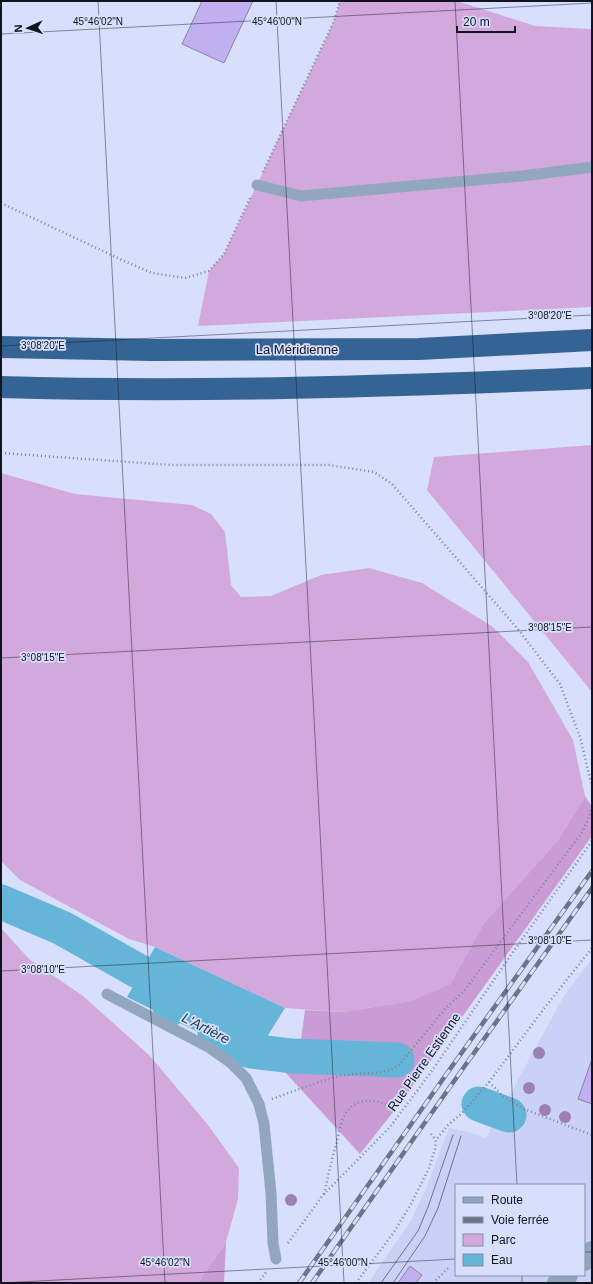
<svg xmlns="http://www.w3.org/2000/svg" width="593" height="1284" font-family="Arial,sans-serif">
<rect width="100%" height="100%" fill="#d7dffc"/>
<!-- built -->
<path fill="#c9d2f6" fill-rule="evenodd" d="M592,959V1283H368L412,1219L427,1186L449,1128L469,1132L486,1138L565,994ZM456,1185H584V1275H456Z"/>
<!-- green -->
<g fill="#d3a9dd">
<polygon points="340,1 457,1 535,26 592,29 592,307 198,326 209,271 224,254 313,66 334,21"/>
<polygon points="592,445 592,692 427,490 434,457"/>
<polygon points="1,473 75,494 192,505 211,514 225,532 231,585 241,597 271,596 321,575 369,568 422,583 493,627 528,662 573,740 585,796 558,840 484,923 450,984 410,1001 343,1012 285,1008 155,947 129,939 20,880 1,861"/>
<polygon points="1,928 29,959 83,996 150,1056 208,1125 239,1168 238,1199 226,1242 198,1283 1,1283"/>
</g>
<!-- forest -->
<g fill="#ca9cd5">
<polygon points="585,796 592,807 592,836 401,1102 360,1154 285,1072 300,1047 305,1010 343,1012 410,1001 450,984 484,923 558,840"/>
<polygon points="226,1242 224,1283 198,1283"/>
</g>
<!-- water -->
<polygon fill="#64b5d8" points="155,947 285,1008 253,1059 127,997"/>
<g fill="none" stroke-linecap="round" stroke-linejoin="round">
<!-- river -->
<g stroke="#64b5d8" stroke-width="35">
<polyline points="1,902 62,928 138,971 152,977 172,1008"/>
<polyline points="215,1033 251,1051 292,1056 397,1060"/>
<polyline points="479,1104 509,1115"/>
</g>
</g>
<!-- building -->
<g fill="#c2aff1" stroke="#8c85a0">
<polygon points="202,1 253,1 224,63 182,44"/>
<polygon points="592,1059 592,1104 578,1099"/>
<polygon points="410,1266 422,1275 416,1283 398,1283"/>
</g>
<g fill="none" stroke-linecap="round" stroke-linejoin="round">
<!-- path -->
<g stroke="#80859a" stroke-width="2.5" stroke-dasharray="1 3" stroke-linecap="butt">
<polyline points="263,172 334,21 340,1"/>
<polyline points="1,203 122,260 152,273 185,278 209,271 224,254 250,198"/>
<polyline points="1,453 171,465 329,465 374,472 392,484 517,628 560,684 580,737 592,787"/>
<polyline points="489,1082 503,1096 524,1109 592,1135"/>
<path d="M272,1099C297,1090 321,1080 346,1075C364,1072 384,1076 399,1065L445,1009L464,991L583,831L590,814L592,805"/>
<polyline points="431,1134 436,1140"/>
<path d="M324,1194C328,1178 331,1161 336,1145C338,1138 339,1129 342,1121C352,1095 376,1097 396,1110"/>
<polyline points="288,1243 324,1194 390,1127 429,1075 513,952 592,841"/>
<polyline points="258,1283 267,1271"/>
<polyline points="356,1283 394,1232 411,1204 429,1168 435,1149 436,1140 448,1125 461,1114 489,1082 546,1006 592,948"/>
<polyline points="433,1283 448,1268"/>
</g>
<!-- service -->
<g stroke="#92a7bf" stroke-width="11">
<polyline points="257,185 301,196 522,176 592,167"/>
<polyline points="107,994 210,1048 231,1063 246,1078 259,1104 264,1124 271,1193 273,1243 276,1259"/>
</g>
<!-- minor -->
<g stroke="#92a7bf" stroke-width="22">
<polyline points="584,1260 592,1252"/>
<polyline points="558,1283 567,1275"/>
</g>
<!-- motorway -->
<g stroke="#356494" stroke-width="22">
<polyline points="1,347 152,350 419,349 592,340"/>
<path d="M1,387C198,393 395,386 592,378"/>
</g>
<!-- tram -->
<g stroke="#6e7386" stroke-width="1">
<polyline points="381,1283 418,1231 428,1207 453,1135"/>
<polyline points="393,1283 425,1236 438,1208 461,1136"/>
</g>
<defs>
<g id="rail">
<polyline points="299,1283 455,1062 592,871"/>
<polyline points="312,1283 464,1067 592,888"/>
</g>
</defs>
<!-- rail casing -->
<use href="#rail" stroke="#6e7386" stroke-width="4.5"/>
<!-- rail -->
<use href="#rail" stroke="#d7dffc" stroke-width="3" stroke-dasharray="9" stroke-linecap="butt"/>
</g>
<!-- trees -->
<g fill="#9c80b3">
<circle cx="539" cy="1053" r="6"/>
<circle cx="529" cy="1088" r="6"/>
<circle cx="545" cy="1110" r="6"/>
<circle cx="565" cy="1117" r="6"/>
<circle cx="291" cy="1200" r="6"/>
</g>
<!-- ticks -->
<path fill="none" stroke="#11131d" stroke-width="1" stroke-opacity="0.45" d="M98,1L165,1283M276,1L344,1283M455,1L517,1185M1,34L592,3M1,346L592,315M1,658L592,627M1,971L592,940M584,1252H592M522,1275V1283M1,1283L456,1259"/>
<g text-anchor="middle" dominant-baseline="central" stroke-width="3.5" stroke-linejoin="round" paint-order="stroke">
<!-- street labels -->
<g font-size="13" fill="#11131d" stroke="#d7dffc">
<text x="297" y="349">La Méridienne</text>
<text transform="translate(424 1062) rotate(-55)">Rue Pierre Estienne</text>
</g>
<!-- water labels -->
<g font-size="14" font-style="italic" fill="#173c4b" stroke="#d7dffc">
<text transform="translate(206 1028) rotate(27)">L'Artière</text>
</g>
</g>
<g font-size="10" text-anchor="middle" fill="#11131d" stroke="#d7dffc" stroke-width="3.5" stroke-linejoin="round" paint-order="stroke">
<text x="98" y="25">45°46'02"N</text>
<text x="277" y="25">45°46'00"N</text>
<text x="550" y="319">3°08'20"E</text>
<text x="43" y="349">3°08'20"E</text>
<text x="550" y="631">3°08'15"E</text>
<text x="43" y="661">3°08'15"E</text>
<text x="550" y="944">3°08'10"E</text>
<text x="43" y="973">3°08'10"E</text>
<text x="165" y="1266">45°46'02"N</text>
<text x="343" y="1266">45°46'00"N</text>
</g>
<!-- border -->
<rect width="593" height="1284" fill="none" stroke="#11131d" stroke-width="4"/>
<!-- legend -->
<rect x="455" y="1184" width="130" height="92" fill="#d7dffc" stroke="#888da3"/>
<rect x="463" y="1197" width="20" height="6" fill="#92a7bf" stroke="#888da3"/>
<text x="491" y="1204" font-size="12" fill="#11131d">Route</text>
<rect x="463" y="1217" width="20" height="6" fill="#6e7386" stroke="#888da3"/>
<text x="491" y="1224" font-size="12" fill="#11131d">Voie ferrée</text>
<rect x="463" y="1234" width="20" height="12" fill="#d3a9dd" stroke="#888da3"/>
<text x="491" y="1244" font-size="12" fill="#11131d">Parc</text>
<rect x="463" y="1254" width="20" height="12" fill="#64b5d8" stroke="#888da3"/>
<text x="491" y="1264" font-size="12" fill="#11131d">Eau</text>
<!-- north arrow -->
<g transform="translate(28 28) rotate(267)" stroke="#d7dffc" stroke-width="3" paint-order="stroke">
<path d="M0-3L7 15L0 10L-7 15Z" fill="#11131d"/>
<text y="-6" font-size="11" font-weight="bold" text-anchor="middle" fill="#11131d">N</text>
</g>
<!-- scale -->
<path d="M457 26v6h58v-6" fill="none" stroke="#11131d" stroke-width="2"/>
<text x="463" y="26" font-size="12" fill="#11131d" stroke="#d7dffc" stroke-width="3" paint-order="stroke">20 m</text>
</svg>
